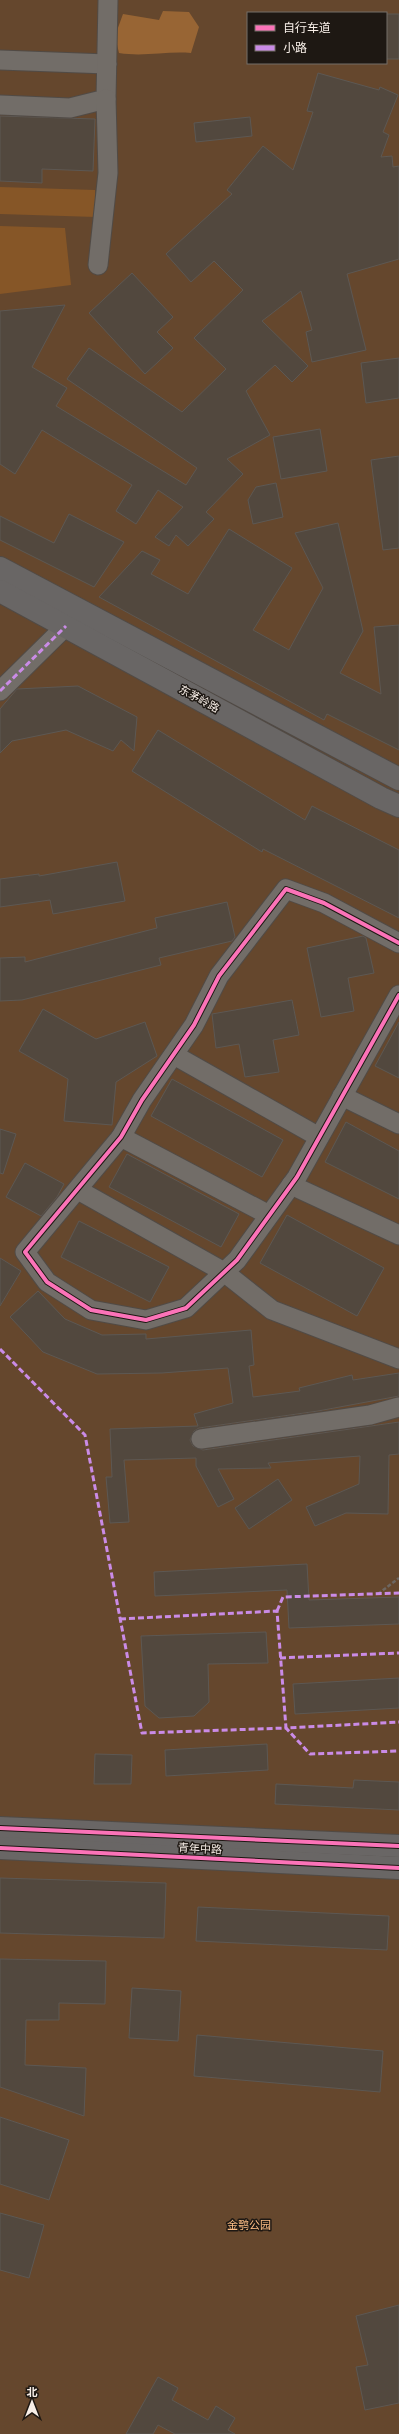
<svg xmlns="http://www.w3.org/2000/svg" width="399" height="2434" font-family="'Nunito Sans','Noto Sans SC',sans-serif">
<rect width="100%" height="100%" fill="#36302a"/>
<!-- green -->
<path fill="#65472d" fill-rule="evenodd" d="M0,0H399V2434H0ZM248,13H386V63H248Z"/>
<!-- forest -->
<g fill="#865627">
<polygon points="0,187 95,190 96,217 0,214"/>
<polygon points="0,226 65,228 71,285 0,294"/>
</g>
<!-- water -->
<path fill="#986534" d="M163,11L189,12L199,27L191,53C166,51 144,57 119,53L115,36L123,14L159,20Z"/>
<!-- building -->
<g fill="#52483e" stroke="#5d5853">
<rect x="386" y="14" width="13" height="45"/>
<polygon points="318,73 379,90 380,87 398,95 383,132 389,135 381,157 392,156 393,167 399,166 399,259 347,274 366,350 312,362 306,332 312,330 301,291 262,321 308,366 292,382 275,365 246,391 270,435 227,459 243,474 206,512 214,519 188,546 176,535 169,546 155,537 183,507 158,490 136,524 116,511 132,485 42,430 15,474 0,464 0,311 65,305 32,367 67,388 56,406 186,485 197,468 67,379 89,348 182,412 226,369 194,338 243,290 214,261 191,282 166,254 232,194 227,190 263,146 293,170 313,112 307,111"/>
<polygon points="0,116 95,119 93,171 42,169 42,183 0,181"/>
<polygon points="250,117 252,136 196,142 194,123"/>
<polygon points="132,273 173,317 157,332 173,348 145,374 89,313"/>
<polygon points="399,358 399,398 366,403 361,363"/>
<polygon points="320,429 327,471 281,479 273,437"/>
<polygon points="399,456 399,548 383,550 371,460"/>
<polygon points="276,483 283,517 253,524 248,500 256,487"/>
<polygon points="69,514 124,542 94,587 0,540 0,516 54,543"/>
<polygon points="338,523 363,631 340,673 381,694 374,627 399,625 399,750 327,714 324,720 99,597 142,551 160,560 151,574 188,594 229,529 292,568 253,630 289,650 323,588 295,533"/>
<polygon points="78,686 137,717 134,751 121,740 113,751 66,730 12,741 0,753 0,709 17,689"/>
<polygon points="158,730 305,820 312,806 399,850 399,918 263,849 262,852 132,771"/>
<polygon points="117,862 125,901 53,914 50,900 0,907 0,879 39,874 39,876"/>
<polygon points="227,902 235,937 232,941 159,958 161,965 22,1000 0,1001 0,958 25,957 25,962 157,928 155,918"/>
<polygon points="363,936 366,938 374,973 348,978 354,1011 321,1017 307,948"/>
<polygon points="292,1000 299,1035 273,1040 279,1072 245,1077 239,1044 216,1048 212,1014"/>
<polygon points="43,1009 96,1039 145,1022 157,1056 116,1082 112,1125 64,1121 68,1079 19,1051"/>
<polygon points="399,1022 399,1078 375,1066"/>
<polygon points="172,1079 283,1140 262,1177 151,1116"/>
<polygon points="346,1122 399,1151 399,1199 325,1162"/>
<polygon points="0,1129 16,1134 3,1174 0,1173"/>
<polygon points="127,1154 239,1214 221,1247 109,1187"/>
<polygon points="25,1163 64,1184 57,1197 41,1216 6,1197"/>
<polygon points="287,1215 384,1268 357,1316 260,1263"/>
<polygon points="79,1221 169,1267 150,1302 61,1257"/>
<polygon points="0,1258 21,1271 0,1306"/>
<polygon points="38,1291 65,1319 102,1335 146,1334 146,1339 251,1330 254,1365 249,1366 253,1397 300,1391 299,1388 352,1375 353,1380 399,1373 399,1396 318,1411 199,1428 194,1431 190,1440 193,1446 203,1450 399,1422 399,1454 389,1455 388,1514 346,1513 315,1526 306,1507 359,1484 360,1456 268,1463 271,1468 218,1469 234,1499 218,1507 196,1466 196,1458 124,1460 129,1522 110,1523 106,1477 112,1477 110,1429 198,1426 194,1414 233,1403 228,1368 162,1373 97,1374 43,1352 10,1317"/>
<polygon points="278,1479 292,1500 249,1529 235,1508"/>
<polygon points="307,1564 309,1600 399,1597 399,1624 289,1628 287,1590 155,1596 154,1572"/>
<polygon points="266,1632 268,1663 208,1664 209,1702 194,1716 159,1718 145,1706 141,1636"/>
<polygon points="399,1678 399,1708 295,1714 293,1684"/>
<polygon points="267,1744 268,1770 166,1776 165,1750"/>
<polygon points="95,1754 132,1755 131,1784 94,1784"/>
<polygon points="354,1780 399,1782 399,1810 275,1804 276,1784 353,1788"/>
<polygon points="0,1878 166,1883 164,1938 0,1933"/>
<polygon points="198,1907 389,1916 387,1950 196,1941"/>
<polygon points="0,1959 106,1961 105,2004 59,2003 59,2020 26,2020 25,2065 86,2068 84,2116 0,2087"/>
<polygon points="132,1988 181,1991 178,2041 129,2038"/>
<polygon points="197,2035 383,2051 380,2092 194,2076"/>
<polygon points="0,2117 69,2140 49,2200 0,2184"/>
<polygon points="0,2213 44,2225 29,2278 0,2270"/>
<polygon points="399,2305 399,2403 365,2410 356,2367 368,2365 356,2316"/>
<polygon points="158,2377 178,2388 172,2400 208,2420 216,2406 235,2418 228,2430 235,2434 175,2434 158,2425 153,2434 126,2434"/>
</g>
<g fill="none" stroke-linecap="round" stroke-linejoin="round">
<defs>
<g id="street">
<polyline points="0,60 107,64"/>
<polyline points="0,105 70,108 106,99 108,0"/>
<polyline points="98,265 108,173 106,99"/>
<polyline points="0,691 66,626"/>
<polyline points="399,943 324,903 286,889 219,976 194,1025 142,1100 121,1137 25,1252 47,1282 91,1310 146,1320 186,1308 237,1260 297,1177 399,995"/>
<polyline points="174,1055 319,1137"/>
<polyline points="342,1096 399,1124"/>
<polyline points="121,1137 269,1215"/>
<polyline points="291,1185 399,1235"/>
<polyline points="78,1190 224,1272 272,1310 399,1359"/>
<polyline points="201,1439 370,1415 399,1407"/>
</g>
<g id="secondary">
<polyline points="0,568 399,779"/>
<polyline points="0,591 381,798 399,806"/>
<polyline points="0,1828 399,1846"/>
<polyline points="0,1848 399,1868"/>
</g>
</defs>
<!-- street casing -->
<use href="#street" stroke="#514b46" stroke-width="21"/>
<!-- secondary casing -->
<use href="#secondary" stroke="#514b46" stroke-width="24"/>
<!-- path -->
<polyline stroke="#6d6762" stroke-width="2.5" stroke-dasharray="4 2" stroke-linecap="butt" points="378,1594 399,1578"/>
<!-- street -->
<use href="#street" stroke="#726d68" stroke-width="19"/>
<!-- secondary -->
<use href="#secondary" stroke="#696665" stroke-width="22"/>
<!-- quiet -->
<g stroke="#ca8be6" stroke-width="3" stroke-dasharray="6 3" stroke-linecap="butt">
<polyline points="0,691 66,626"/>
<polyline points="0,1349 85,1435 142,1733 286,1728 310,1754 399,1751"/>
<polyline points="277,1611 283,1597 399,1593"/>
<polyline points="120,1619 277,1611 286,1728 399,1722"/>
<polyline points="280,1658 399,1653"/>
</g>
<defs>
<g id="cycleway">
<polyline points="399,943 324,903 286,889 219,976 194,1025 142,1100 121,1137 25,1252 47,1282 91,1310 146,1320 186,1308 237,1260 297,1177 399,995"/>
<polyline points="0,1828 399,1846"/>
<polyline points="0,1848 399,1868"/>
</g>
</defs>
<!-- cycleway casing -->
<use href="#cycleway" stroke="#1e1813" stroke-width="6"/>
<!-- cycleway -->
<use href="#cycleway" stroke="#fb73b8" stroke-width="4"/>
</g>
<g text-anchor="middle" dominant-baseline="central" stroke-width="3" stroke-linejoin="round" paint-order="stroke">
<!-- street labels -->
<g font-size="11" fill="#f8efe8" stroke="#1e1813">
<text transform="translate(199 699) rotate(29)">东茅岭路</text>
<text transform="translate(200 1849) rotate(3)">青年中路</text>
</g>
<!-- park labels -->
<g font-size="11" fill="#fdbd85" stroke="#1e1813">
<text x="249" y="2225">金鹗公园</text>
</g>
</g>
<!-- legend -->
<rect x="247" y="12" width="140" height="52" fill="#1e1813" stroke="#756e68"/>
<rect x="255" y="25" width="20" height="6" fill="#fb73b8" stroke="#756e68"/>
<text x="283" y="32" font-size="12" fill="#f8efe8">自行车道</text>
<rect x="255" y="45" width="20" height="6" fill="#ca8be6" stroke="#756e68"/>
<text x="283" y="52" font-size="12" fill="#f8efe8">小路</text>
<!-- north arrow -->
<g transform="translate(32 2402)" stroke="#1e1813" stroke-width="3" paint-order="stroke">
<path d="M0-3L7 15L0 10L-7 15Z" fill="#f8efe8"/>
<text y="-6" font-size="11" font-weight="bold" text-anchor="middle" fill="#f8efe8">北</text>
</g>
</svg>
